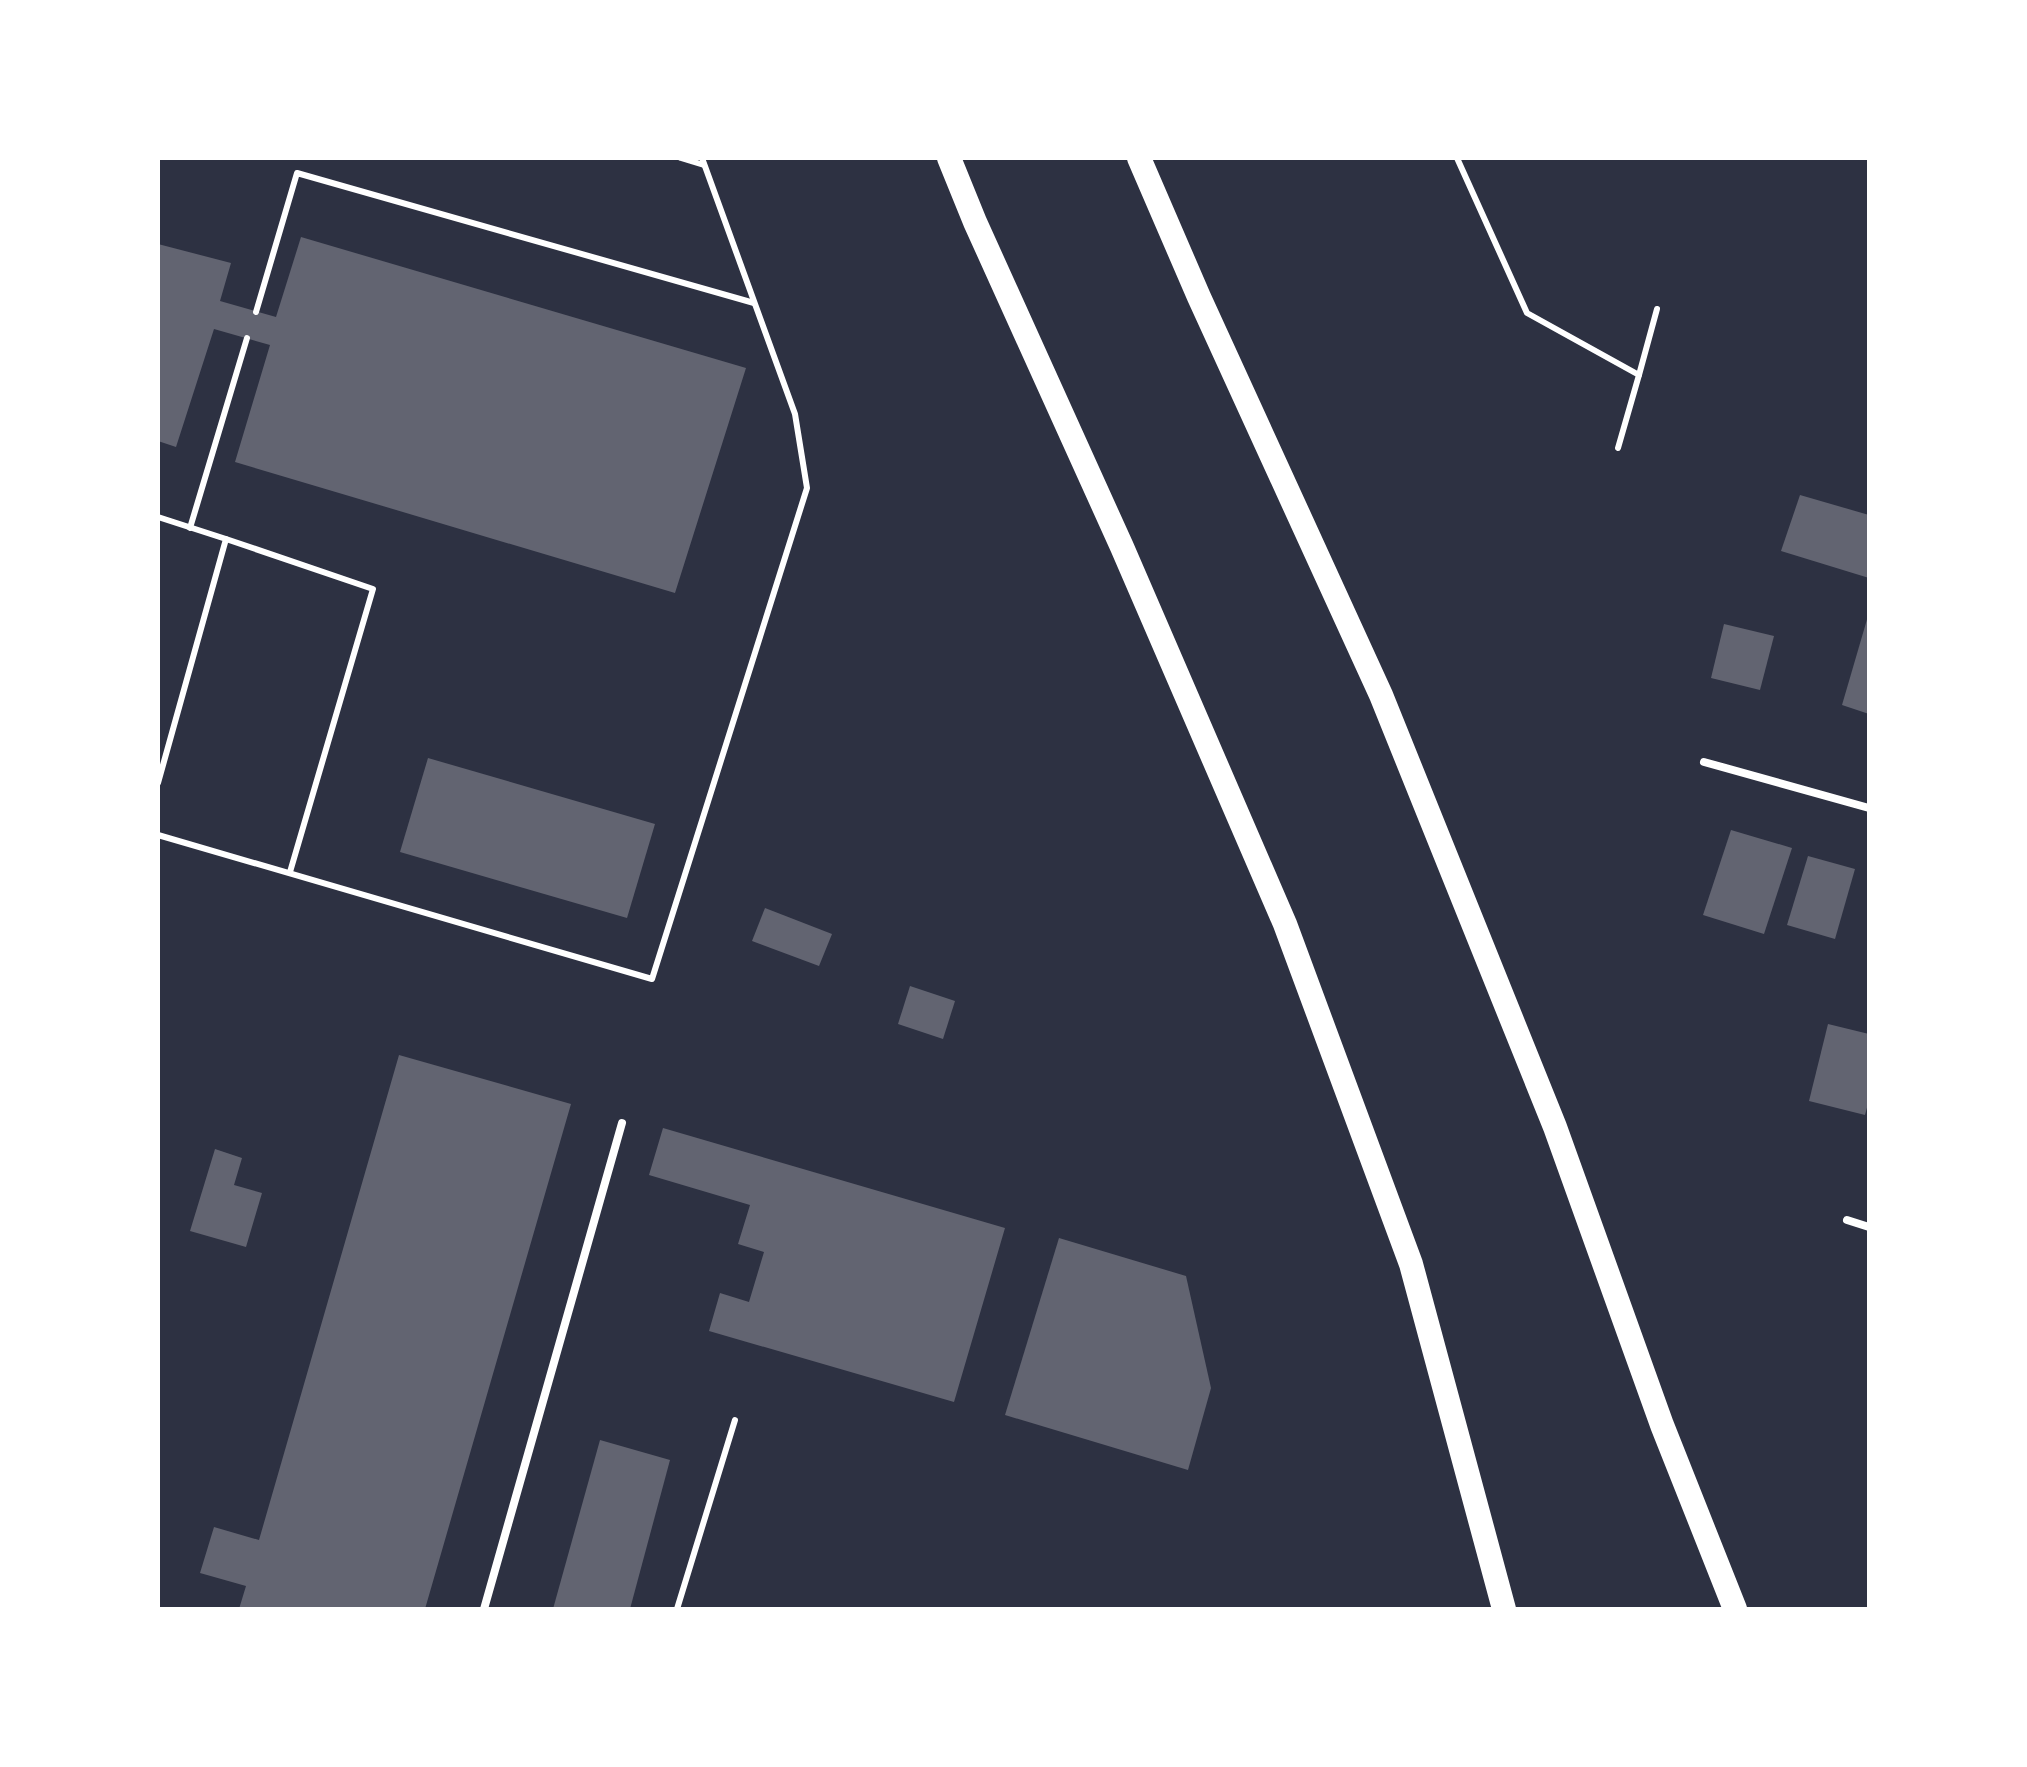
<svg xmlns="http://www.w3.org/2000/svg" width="2027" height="1767" font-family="Karla,sans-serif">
<rect width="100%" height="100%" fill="#2d3142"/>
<!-- building -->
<g fill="#626471">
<polygon points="301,237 746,368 675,593 235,462 270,345 214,329 176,447 158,441 158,244 231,263 220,301 276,317"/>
<polygon points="1800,495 1869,515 1869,578 1781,551"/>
<polygon points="1868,616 1869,617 1869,714 1842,705"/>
<polygon points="1724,624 1774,636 1760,690 1711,678"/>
<polygon points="428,758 655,824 627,918 400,852"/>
<polygon points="1731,830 1792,848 1764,934 1703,915"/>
<polygon points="1808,856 1855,869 1835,939 1787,925"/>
<polygon points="765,908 832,934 819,966 752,941"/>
<polygon points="910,986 955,1001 943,1039 898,1024"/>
<polygon points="1828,1024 1869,1034 1869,1100 1865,1115 1809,1101"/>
<polygon points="399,1055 571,1104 425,1609 239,1609 246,1586 200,1573 214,1527 259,1540"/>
<polygon points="663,1128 1005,1228 954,1402 709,1331 720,1293 749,1302 764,1252 738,1244 750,1205 649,1175"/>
<polygon points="215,1149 242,1158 234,1185 262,1193 246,1247 190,1231"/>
<polygon points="1059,1238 1186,1276 1211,1388 1188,1470 1005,1415"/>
<polygon points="600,1440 670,1460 630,1609 553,1609"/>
</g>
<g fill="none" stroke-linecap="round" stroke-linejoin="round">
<!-- service -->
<g stroke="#fff" stroke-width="6">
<polyline points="681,158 704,165"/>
<polyline points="1457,158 1527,313 1639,375 1618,448"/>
<polyline points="256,312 297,173 754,303"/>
<polyline points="1639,375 1657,309"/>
<polyline points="158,517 226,539 158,783"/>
<polyline points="190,528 247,338"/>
<polyline points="226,539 373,589 290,872"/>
<polyline points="158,835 652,979 807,488 795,414 702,158"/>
<polyline points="677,1609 735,1420"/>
</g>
<!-- minor -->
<g stroke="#fff" stroke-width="8">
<polyline points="1704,762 1869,808"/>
<polyline points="1847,1220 1869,1227"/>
<polyline points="484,1609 622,1123"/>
</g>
<!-- motorway -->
<g stroke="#fff" stroke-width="24">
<polyline points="949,158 975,222 1122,547 1285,924 1411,1264 1504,1609"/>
<polyline points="1139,158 1199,297 1381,695 1555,1127 1662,1425 1735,1609"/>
</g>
</g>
<!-- border -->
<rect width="2027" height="1767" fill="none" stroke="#ffffff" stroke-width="320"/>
</svg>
